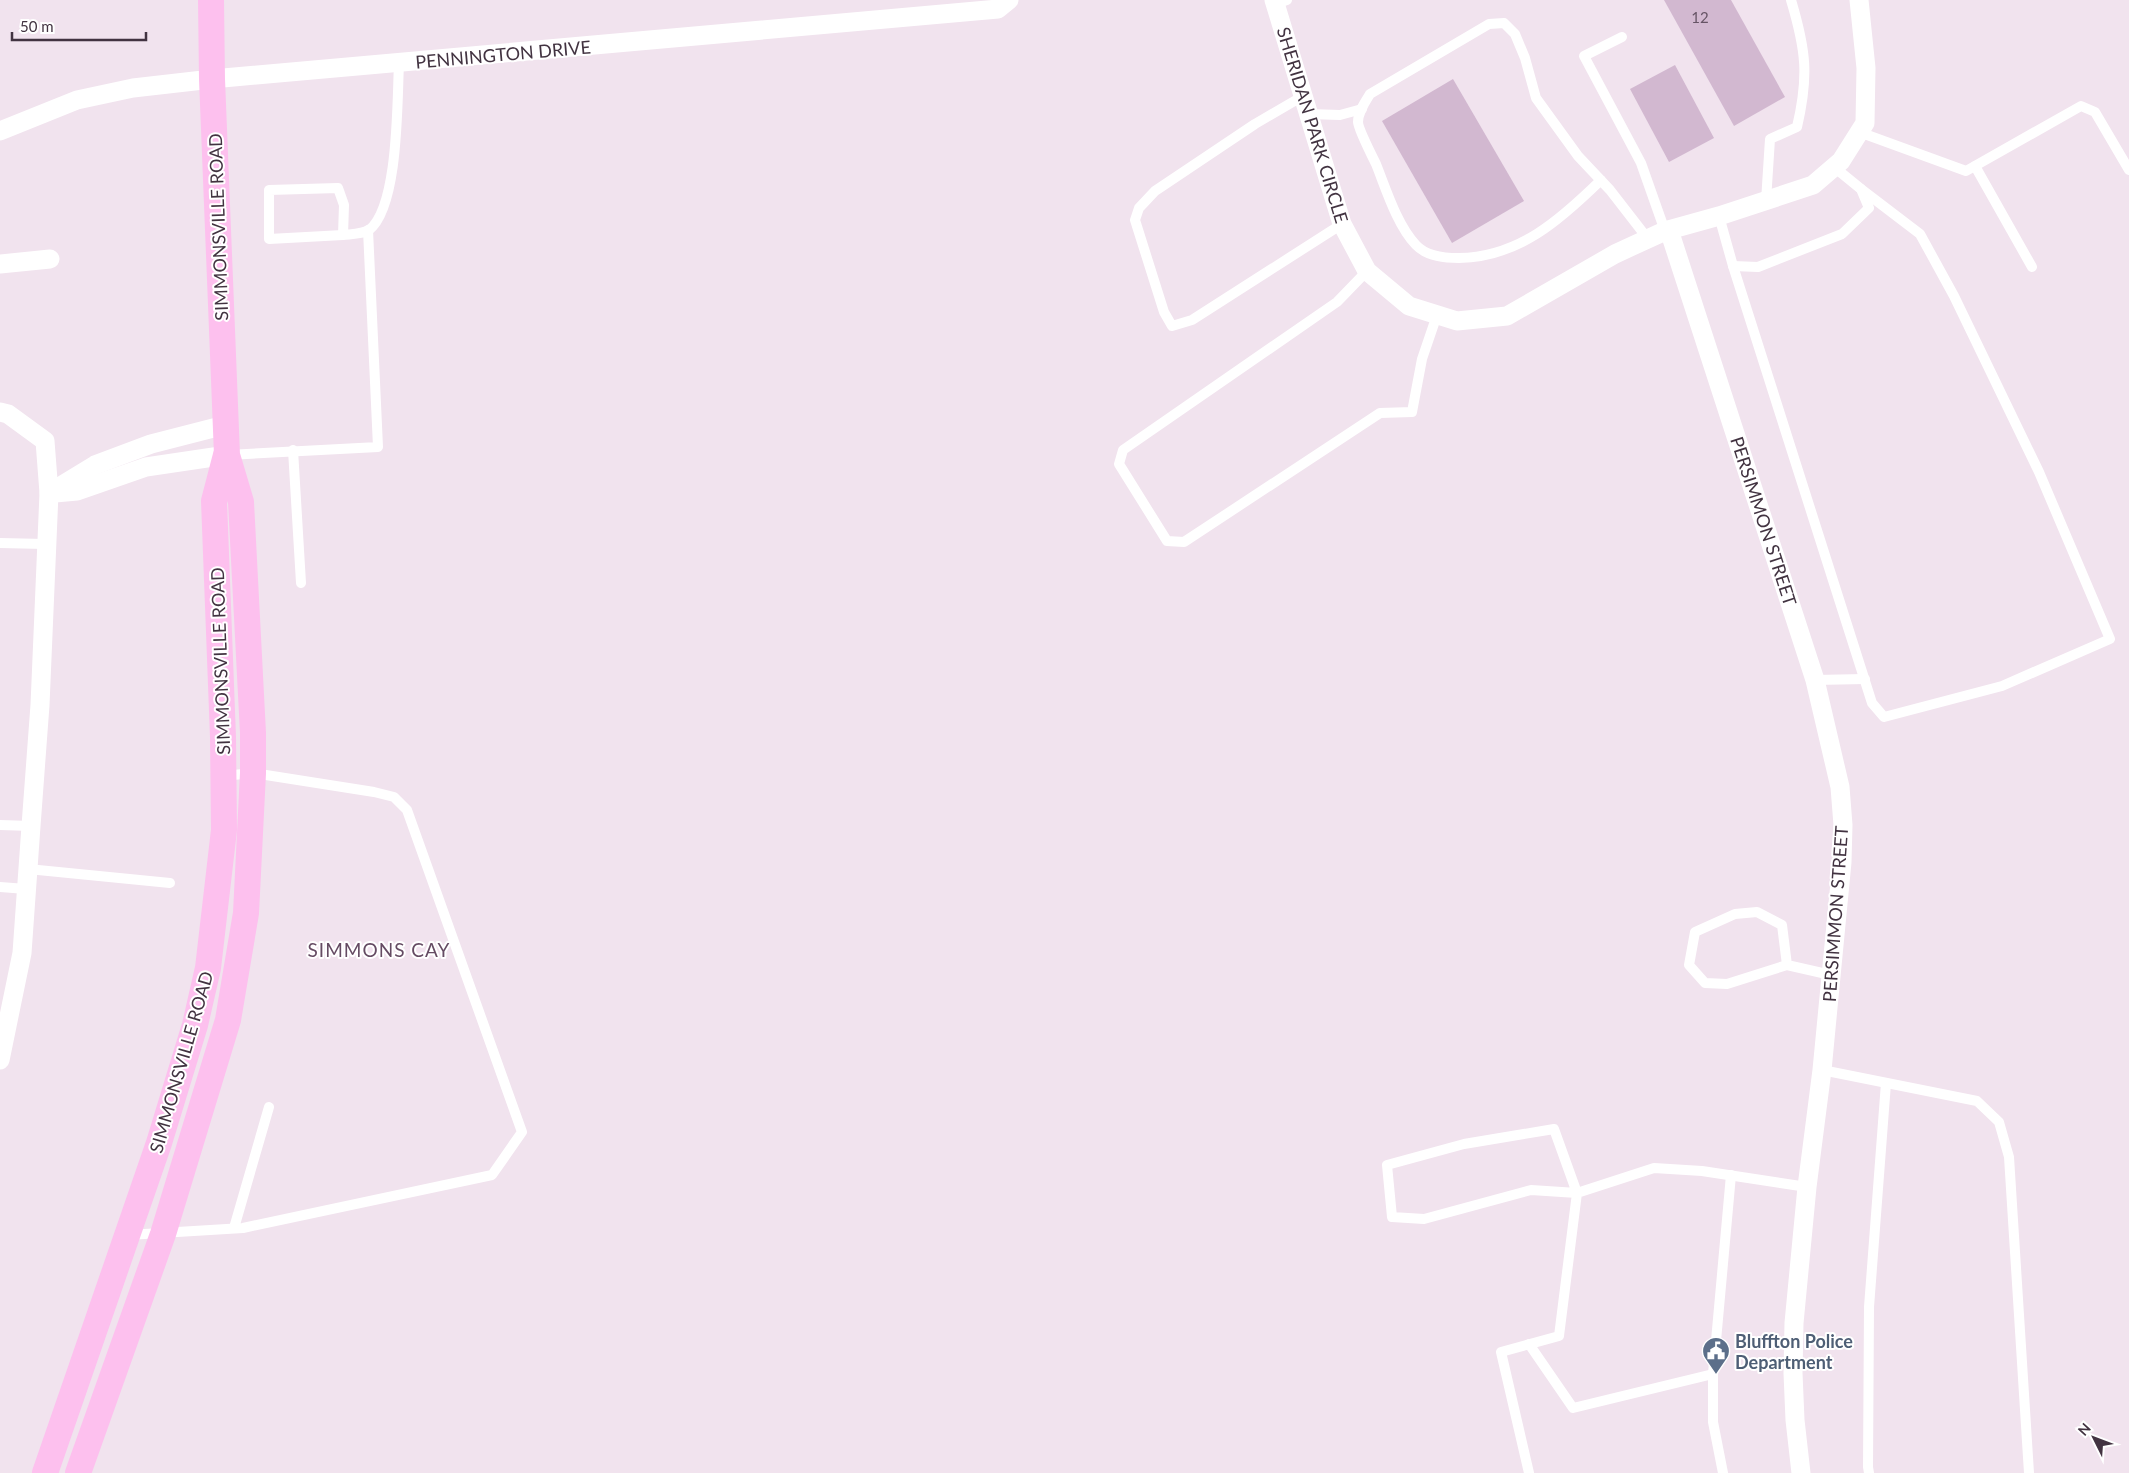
<svg xmlns="http://www.w3.org/2000/svg" width="2129" height="1473" font-family="Lato,sans-serif">
<rect width="100%" height="100%" fill="#f1e3ee"/>
<!-- building -->
<g fill="#d2b8d0">
<polygon points="1664,0 1731,0 1785,97 1734,126"/>
<polygon points="1675,65 1714,138 1669,162 1630,89"/>
<polygon points="1453,79 1524,201 1452,243 1382,121"/>
</g>
<g fill="none" stroke-linecap="round" stroke-linejoin="round">
<!-- lane -->
<g stroke="#fff" stroke-width="10">
<polyline points="1275,4 1287,0"/>
<polyline points="1622,37 1584,56 1641,163 1665,231"/>
<polyline points="1303,96 1255,124 1155,191 1139,208 1135,220 1164,312 1172,326 1192,320 1342,224"/>
<polyline points="1309,114 1340,115 1362,109"/>
<polyline points="1859,132 1966,171 2081,106 2095,112 2129,170"/>
<polyline points="1975,166 2032,267"/>
<path d="M1601,180C1560,220 1519,257 1459,258C1445,258 1426,256 1416,245C1397,225 1386,189 1376,164C1372,156 1358,128 1358,122C1358,112 1365,102 1370,94L1489,24L1504,23L1515,34L1525,58L1536,98L1578,156L1610,190L1648,239"/>
<path d="M1766,201L1770,139L1797,127C1809,76 1806,50 1791,0"/>
<polyline points="1719,216 1733,266 1872,703 1884,717 2002,686 2110,639 2039,472 1954,296 1920,234 1861,189"/>
<path d="M343,235L344,205L338,188L269,190V239L343,235C351,234 363,234 369,230C399,207 397,100 399,64"/>
<polyline points="1733,266 1758,267 1842,234 1869,208 1861,189 1834,167"/>
<polyline points="1367,271 1337,302 1123,450 1119,464 1167,541 1184,542 1380,413 1412,412 1422,359 1437,315"/>
<polyline points="293,450 301,583"/>
<polyline points="228,455 378,447 368,230"/>
<polyline points="0,543 45,544"/>
<polyline points="1815,680 1865,679"/>
<polyline points="0,825 31,826"/>
<polyline points="28,869 170,883"/>
<polyline points="0,887 26,889"/>
<polyline points="1787,965 1782,925 1757,912 1735,914 1695,932 1689,965 1705,983 1727,984 1787,965 1831,975"/>
<polyline points="1822,1070 1977,1101 1999,1122 2009,1157 2029,1473"/>
<polyline points="234,1228 269,1107"/>
<polyline points="128,1235 243,1228 492,1175 522,1132 407,810 394,797 374,792 253,773 223,776"/>
<polyline points="1529,1344 1573,1408 1713,1374"/>
<polyline points="1529,1473 1501,1352 1559,1336 1577,1193 1554,1129 1464,1144 1387,1165 1392,1217 1424,1219 1531,1190 1577,1193 1654,1168 1702,1171 1807,1187"/>
<polyline points="1723,1473 1713,1422 1713,1374 1731,1175"/>
<polyline points="1869,1473 1868,1467 1869,1307 1886,1083"/>
</g>
<!-- street -->
<g stroke="#fff" stroke-width="19">
<polyline points="1274,0 1342,224 1367,271 1409,306 1457,321 1507,316 1615,254 1665,231 1719,216 1813,185 1841,161 1865,123 1866,68 1859,0"/>
<polyline points="0,131 77,100 133,88 212,79 998,9 1009,0"/>
<polyline points="1669,230 1815,680 1840,787 1843,825 1842,862 1822,1070 1807,1187 1794,1323 1793,1373 1795,1420 1801,1473"/>
<polyline points="0,264 50,259"/>
<polyline points="0,412 8,414 45,441 49,493 40,705 31,826 22,953 0,1060"/>
<polyline points="49,493 95,465 151,444 225,425"/>
<polyline points="55,493 77,491 146,467 227,455"/>
</g>
<!-- secondary -->
<g stroke="#fdc0ee" stroke-width="26">
<polyline points="45,1473 159,1143 195,1025 208,968 224,830 223,737 214,501 226,455"/>
<polyline points="78,1473 163,1234 228,1020 246,913 253,773 253,733 241,502 227,455 212,79 211,0"/>
</g>
</g>
<!-- icons -->
<defs>
<symbol id="civic-pin" viewBox="-11 -11 22 30"><path d="M0 17L-7.5 6A9.5 9.5 0 1 1 7.5 6Z" fill="#5c6f8a" stroke="#fff"/><path d="M-.6-6.5H3V-4.5H.6V-3L4-1V1h2V6H-6V1h2V-1L-.6-3ZM-1.2 2.5V6h2.4V2.5Z" fill="#fff"/></symbol>
</defs>
<g fill-rule="evenodd">
<use href="#civic-pin" x="1700" y="1335" width="32" height="43"/>
</g>
<g text-anchor="middle" dominant-baseline="central" stroke-width="4" stroke-linejoin="round" paint-order="stroke">
<!-- number labels -->
<g font-size="15" fill="#665465">
<text x="1700" y="17">12</text>
</g>
<!-- street labels -->
<g font-size="18" fill="#423341" stroke="#fff">
<text transform="translate(503 54) rotate(-5)">PENNINGTON DRIVE</text>
<text transform="translate(1313 125) rotate(73)">SHERIDAN PARK CIRCLE</text>
<text transform="translate(218 227) rotate(-92)">SIMMONSVILLE ROAD</text>
<text transform="translate(1764 521) rotate(72)">PERSIMMON STREET</text>
<text transform="translate(220 661) rotate(-92)">SIMMONSVILLE ROAD</text>
<text transform="translate(1835 914) rotate(-86)">PERSIMMON STREET</text>
<text transform="translate(181 1062) rotate(-74)">SIMMONSVILLE ROAD</text>
</g>
<!-- service labels -->
<g font-size="18" font-weight="bold" fill="#4e5e75" stroke="#fff" text-anchor="start">
<text x="1735" y="1341">Bluffton Police<tspan x="1735" dy="21">Department</tspan></text>
</g>
<!-- neighbourhood labels -->
<g font-size="19" letter-spacing="1" fill="#654b63" stroke="#fff">
<text x="379" y="949">SIMMONS CAY</text>
</g>
</g>
<!-- north arrow -->
<g transform="translate(2094 1438) rotate(312)" stroke="#ffffff" stroke-width="4" paint-order="stroke">
<path d="M0-4L9 19L0 12L-9 19Z" fill="#423341"/>
<text y="-8" font-size="14" font-weight="bold" text-anchor="middle" fill="#423341">N</text>
</g>
<!-- scale -->
<path d="M12 32v8h134v-8" fill="none" stroke="#423341" stroke-width="2.5"/>
<text x="20" y="32" font-size="15" fill="#423341" stroke="#ffffff" stroke-width="4" paint-order="stroke">50 m</text>
</svg>
